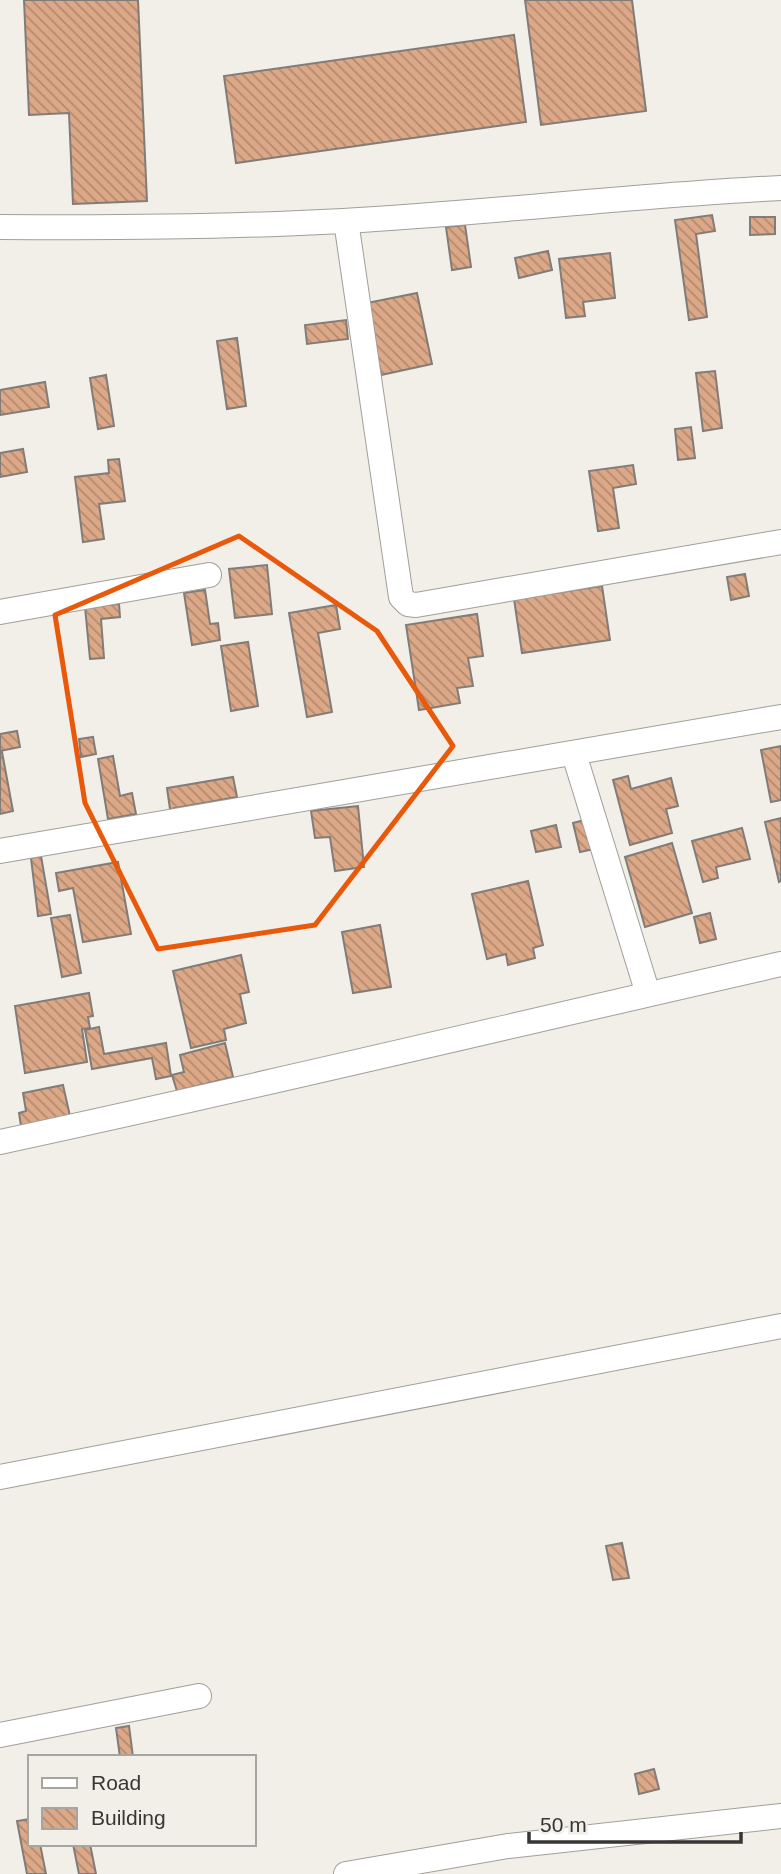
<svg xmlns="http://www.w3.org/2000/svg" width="781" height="1874" font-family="Helvetica,sans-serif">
<defs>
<pattern id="building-back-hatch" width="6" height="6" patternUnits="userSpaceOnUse" patternTransform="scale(1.75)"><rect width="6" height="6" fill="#dca887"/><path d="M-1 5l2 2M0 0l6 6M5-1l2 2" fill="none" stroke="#b38a6f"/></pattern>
</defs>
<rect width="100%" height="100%" fill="#f1efe8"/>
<!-- building -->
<g fill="url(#building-back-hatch)" stroke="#827c78" stroke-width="2">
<polygon points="24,0 138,0 147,201 73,204 69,113 29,115"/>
<polygon points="525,0 632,0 646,111 541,125"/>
<polygon points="514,35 526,122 236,163 224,76"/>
<polygon points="712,215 715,231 696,234 707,317 689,320 675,220"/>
<polygon points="750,217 775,217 775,234 750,235"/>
<polygon points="465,225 471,267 452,270 446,227"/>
<polygon points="548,251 552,270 519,278 515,258"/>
<polygon points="610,253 615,298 583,302 585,316 566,318 559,259"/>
<polygon points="417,293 432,364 381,375 367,303"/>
<polygon points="346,320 348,339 307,344 305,325"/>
<polygon points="237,338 246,406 227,409 217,341"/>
<polygon points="715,371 722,428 703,431 696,373"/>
<polygon points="106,375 114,426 98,429 90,378"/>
<polygon points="45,382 49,407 0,415 0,390"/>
<polygon points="691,427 695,458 678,460 675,429"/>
<polygon points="23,449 27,472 0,477 0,453"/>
<polygon points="119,459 125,501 99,504 104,539 83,542 75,477 109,473 108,460"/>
<polygon points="633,465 636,484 613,488 619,528 598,531 589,471"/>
<polygon points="267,565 272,614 235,618 229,569"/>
<polygon points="745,574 749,596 731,600 727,577"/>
<polygon points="602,586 610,640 522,653 514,599"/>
<polygon points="205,590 210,624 218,623 220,640 192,645 184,593"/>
<polygon points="119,604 120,617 101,619 104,658 90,659 85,607"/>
<polygon points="336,605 340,629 318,633 332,712 307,717 289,613"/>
<polygon points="477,614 483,656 468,658 473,686 457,688 460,703 419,710 406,625"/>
<polygon points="248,642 258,706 231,711 221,646"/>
<polygon points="17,731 20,747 0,751 0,734"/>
<polygon points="93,737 96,754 81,757 79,739"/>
<polygon points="781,746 781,800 771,802 761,750"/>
<polygon points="2,752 13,811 0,814 0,753"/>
<polygon points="113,756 120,796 132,793 136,814 108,819 98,759"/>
<polygon points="628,776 631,789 671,778 678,806 666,809 672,833 630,845 613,780"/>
<polygon points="233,777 237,797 170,809 167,788"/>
<polygon points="358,806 364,867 335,871 330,837 315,838 311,811"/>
<polygon points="781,818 781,881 779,882 765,822"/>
<polygon points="588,819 594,849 580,852 573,823"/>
<polygon points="556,825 561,847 536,852 531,831"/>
<polygon points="742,828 750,859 716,867 718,878 703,882 692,841"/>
<polygon points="672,843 692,913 645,927 625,857"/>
<polygon points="41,856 51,914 38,916 31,858"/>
<polygon points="118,862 131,934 83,942 73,888 59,891 56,873"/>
<polygon points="528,881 543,945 533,948 535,958 508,965 506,954 487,959 472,894"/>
<polygon points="710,913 716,939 700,943 694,917"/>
<polygon points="70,915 81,973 62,977 51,918"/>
<polygon points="380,925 391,987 353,993 342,932"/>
<polygon points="241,955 249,992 240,994 246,1023 224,1029 226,1040 191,1048 173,971"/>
<polygon points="89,993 93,1016 88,1017 90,1028 82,1029 87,1062 25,1073 15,1006"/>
<polygon points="99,1027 104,1054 166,1043 171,1076 156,1079 152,1058 92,1069 85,1030"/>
<polygon points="225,1043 233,1077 177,1091 172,1075 184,1072 180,1055"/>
<polygon points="63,1085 70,1116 21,1126 19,1113 26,1111 23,1093"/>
<polygon points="622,1543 629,1578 613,1580 606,1546"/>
<polygon points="129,1726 133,1757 120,1757 116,1728"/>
<polygon points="654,1769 659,1789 639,1794 635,1774"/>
<polygon points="30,1819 30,1844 40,1844 46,1874 27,1874 17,1821"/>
<polygon points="73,1844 90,1844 96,1874 79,1874"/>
</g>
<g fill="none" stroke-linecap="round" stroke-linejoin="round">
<defs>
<g id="street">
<polyline points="346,221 401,597 408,604 416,605 781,542"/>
<path d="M0,227C115,228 229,227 343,221C490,213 635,195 781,188"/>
<polyline points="0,612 209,575"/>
<polyline points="574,754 648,994"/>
<polyline points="0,851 781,717"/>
<path d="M0,1142C261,1086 521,1023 781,964"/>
<polyline points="0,1477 781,1326"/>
<polyline points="0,1735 199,1696"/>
<polyline points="346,1874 508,1846 781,1816"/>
</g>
</defs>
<!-- street casing -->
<use href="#street" stroke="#a19f98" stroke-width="26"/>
<!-- street -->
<use href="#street" stroke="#fff" stroke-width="24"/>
</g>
<!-- marked area -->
<path fill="none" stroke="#e8590c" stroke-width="5" stroke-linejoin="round" d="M239,536L377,631L453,746L315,925L158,949L85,803L55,615Z"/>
<!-- legend -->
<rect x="28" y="1755" width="228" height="91" fill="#f1efe8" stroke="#a7a5a0" stroke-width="2"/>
<rect x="42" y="1778" width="35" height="10" fill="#ffffff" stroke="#a7a5a0" stroke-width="2"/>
<text x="91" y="1790" font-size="21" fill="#373634">Road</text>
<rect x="42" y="1808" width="35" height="21" fill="url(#building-back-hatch)" stroke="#a7a5a0" stroke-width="2"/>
<text x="91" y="1825" font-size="21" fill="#373634">Building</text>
<!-- scale -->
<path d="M529 1832v10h212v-10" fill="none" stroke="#373634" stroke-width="3.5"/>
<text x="540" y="1832" font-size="21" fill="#373634" stroke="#f1efe8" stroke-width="5" paint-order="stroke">50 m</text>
</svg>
